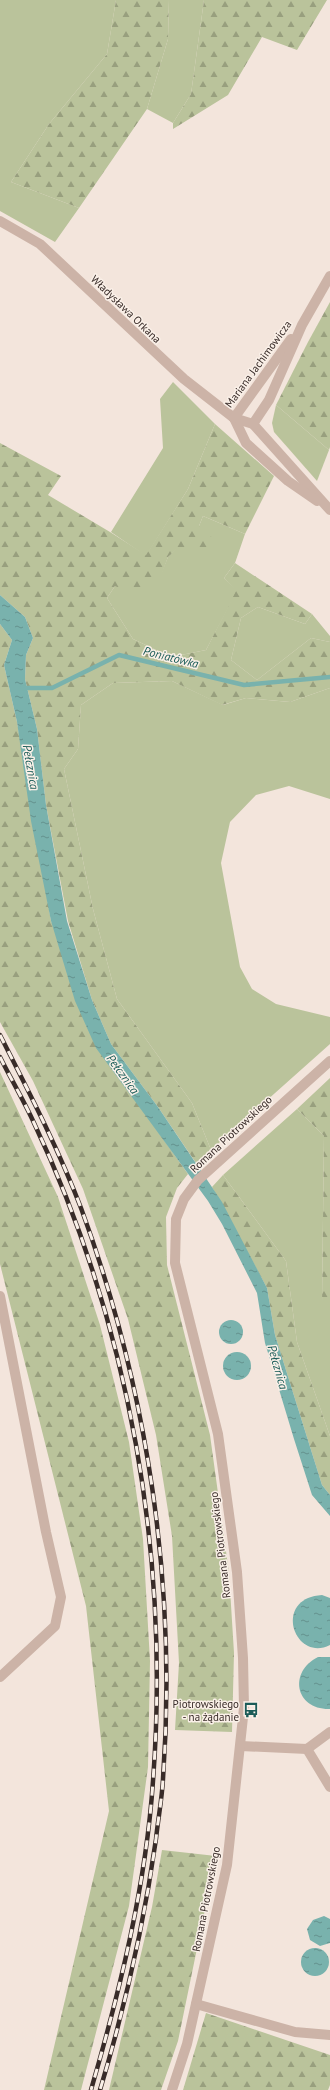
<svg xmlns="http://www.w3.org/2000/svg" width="330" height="2090" font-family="'PT Sans',sans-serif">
<defs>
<pattern id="forest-firs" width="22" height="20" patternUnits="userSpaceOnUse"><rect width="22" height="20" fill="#bac39b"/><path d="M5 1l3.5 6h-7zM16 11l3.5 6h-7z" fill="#989f7e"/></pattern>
<pattern id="water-ripples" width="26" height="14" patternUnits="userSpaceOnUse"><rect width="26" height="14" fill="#79b2ad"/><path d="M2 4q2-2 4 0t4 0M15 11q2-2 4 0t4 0" fill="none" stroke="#64918d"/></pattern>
</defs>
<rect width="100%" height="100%" fill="#f3e5dc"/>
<!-- green -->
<g fill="#bac39b">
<polygon points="0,0 116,0 107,54 49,124 11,182 79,208 55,242 0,211"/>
<polygon points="169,0 204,0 191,94 173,123 147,109 168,39"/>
<polygon points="173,382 215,424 188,489 146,556 111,532 163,448 160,399"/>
<polygon points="276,405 329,450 317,481 274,432 272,423"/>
<polygon points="203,516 245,534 235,563 224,578 237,591 206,650 171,657 133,639 107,598 115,586 159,579 168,557 199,526"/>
<polygon points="258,607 305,624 312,614 330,636 330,642 311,638 257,680 231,660 241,618"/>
<polygon points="172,681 223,705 246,698 290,702 330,688 330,799 289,786 256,795 230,822 221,863 240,967 252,989 276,1004 330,1017 330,1044 211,1150 192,1103 117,999 93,909 64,769 78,749 81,705 113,683"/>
<polygon points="297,1109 324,1136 322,1301 330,1301 330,1436 297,1342 286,1261 223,1175"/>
</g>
<!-- forest -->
<g fill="url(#forest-firs)">
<polygon points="116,0 169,0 168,39 147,109 79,208 11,182 49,124 107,54"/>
<polygon points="204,0 327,0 297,50 262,37 228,95 173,129 173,123 191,94"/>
<polygon points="330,302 330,447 329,450 276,405 308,342"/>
<polygon points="215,424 274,476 245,534 203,516 199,526 217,542 207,553 178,548 168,557 160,579 139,596 115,586 107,598 133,639 171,657 206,650 236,591 224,578 235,563 312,614 305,624 258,607 241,618 231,660 257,680 311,638 330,642 330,688 290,702 246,698 222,705 172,681 113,683 81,705 78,749 64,769 93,909 117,999 192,1103 211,1150 196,1163 158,1107 111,1044 92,1000 68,921 46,805 37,729 25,679 26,655 33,638 25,617 0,595 0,443 61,476 48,495 110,532 146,555 188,489"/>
<polygon points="0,624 12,640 4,665 17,722 51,921 144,1112 188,1174 177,1188 166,1217 167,1265 210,1435 229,1573 234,1653 232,1732 175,1730 179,1663 172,1536 156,1435 128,1319 83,1189 33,1081 0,1022"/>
<polygon points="0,1072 58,1197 100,1325 129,1442 143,1539 150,1661 148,1767 129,1906 81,2090 44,2090 109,1811 86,1606 0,1264"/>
<polygon points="330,1078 330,1301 322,1302 324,1136 297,1109"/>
<polygon points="223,1175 286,1261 297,1342 330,1436 330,1495 322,1485 275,1335 267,1288 212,1187"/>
<polygon points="162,1850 216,1856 178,2041 161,2090 109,2090 152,1907"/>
<polygon points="206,2013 330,2055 330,2085 328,2090 183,2090"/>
</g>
<!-- water -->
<g fill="url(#water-ripples)">
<polygon points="0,595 25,617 33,638 26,655 25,679 37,729 46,805 67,921 92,1000 111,1044 158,1107 222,1202 267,1288 275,1335 322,1485 330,1495 330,1516 312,1495 294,1439 265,1343 257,1293 222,1224 208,1201 96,1048 75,1001 51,921 31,821 17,722 4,665 12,640 0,624"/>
<circle cx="231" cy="1332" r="12"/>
<circle cx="237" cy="1366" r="14"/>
<path d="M322,1595L330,1598V1645C294,1663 272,1598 322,1595Z"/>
<path d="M318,1657H330V1709C295,1710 288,1672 318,1657Z"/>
<polygon points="324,1916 330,1919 330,1943 320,1946 310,1940 307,1929 313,1920"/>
<circle cx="315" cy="1962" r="14"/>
</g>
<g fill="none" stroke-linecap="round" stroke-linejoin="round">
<!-- stream -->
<polyline stroke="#79b2ad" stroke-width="4.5" points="22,688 52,688 119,655 244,685 330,677"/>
<!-- minor -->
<g stroke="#ccb3a7" stroke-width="10">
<polyline points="0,221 40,244 184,379 234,418 253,424 330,510"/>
<polyline points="234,418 246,443 288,481 317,501"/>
<polyline points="234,418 291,339"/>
<polyline points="253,424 269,400 302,325 330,276"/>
<polyline points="0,1296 46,1532 61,1597 55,1626 0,1677"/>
<polyline points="241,1746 307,1749 330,1732"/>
<polyline points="307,1749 330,1787"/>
<polyline points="196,2004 295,2032 330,2035"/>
<polyline points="172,2090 187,2044 227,1865 244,1708 243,1658 237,1572 218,1434 175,1263 176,1219 184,1199 198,1180 330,1061"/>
</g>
<defs>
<g id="rail">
<path d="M0,1035C29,1092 58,1148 81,1208C148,1390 177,1586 163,1779C162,1799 158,1819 156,1839C144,1924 125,2007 100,2090"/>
<path d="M0,1057C11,1079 24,1101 34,1123C130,1326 170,1557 153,1781C146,1885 120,1990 91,2090"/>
</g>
</defs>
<!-- rail casing -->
<use href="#rail" stroke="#382b28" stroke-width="4.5"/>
<!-- rail -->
<use href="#rail" stroke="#faf0e8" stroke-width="3" stroke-dasharray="9" stroke-linecap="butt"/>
</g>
<!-- icons -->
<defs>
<symbol id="bus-bare" viewBox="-9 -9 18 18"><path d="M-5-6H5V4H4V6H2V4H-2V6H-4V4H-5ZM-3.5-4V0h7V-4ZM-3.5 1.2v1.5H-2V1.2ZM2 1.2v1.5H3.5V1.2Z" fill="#1b5c58" stroke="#faf0e8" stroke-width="2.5" paint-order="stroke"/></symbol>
</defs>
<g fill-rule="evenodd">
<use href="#bus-bare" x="240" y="1699" width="22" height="22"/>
</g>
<g text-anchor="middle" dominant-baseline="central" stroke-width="3" stroke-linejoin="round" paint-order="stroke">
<!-- street labels -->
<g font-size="11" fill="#382b28" stroke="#faf0e8">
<text transform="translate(126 309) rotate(44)">Władysława Orkana</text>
<text transform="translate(258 364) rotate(-54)">Mariana Jachimowicza</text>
<text transform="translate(231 1134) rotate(-43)">Romana Piotrowskiego</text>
<text transform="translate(220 1545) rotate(-97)">Romana Piotrowskiego</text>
<text transform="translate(206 1899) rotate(-79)">Romana Piotrowskiego</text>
</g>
<!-- poi labels -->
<g font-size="11" fill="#382b28" stroke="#faf0e8" text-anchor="end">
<text x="239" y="1704">Piotrowskiego<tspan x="239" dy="13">- na żądanie</tspan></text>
</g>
<!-- water labels -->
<g font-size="12" font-style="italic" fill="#1b5c58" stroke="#faf0e8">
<text transform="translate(171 657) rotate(14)">Poniatówka</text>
<text transform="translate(31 767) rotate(80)">Pełcznica</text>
<text transform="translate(123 1074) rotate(54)">Pełcznica</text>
<text transform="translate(278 1367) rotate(74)">Pełcznica</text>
</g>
</g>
</svg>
